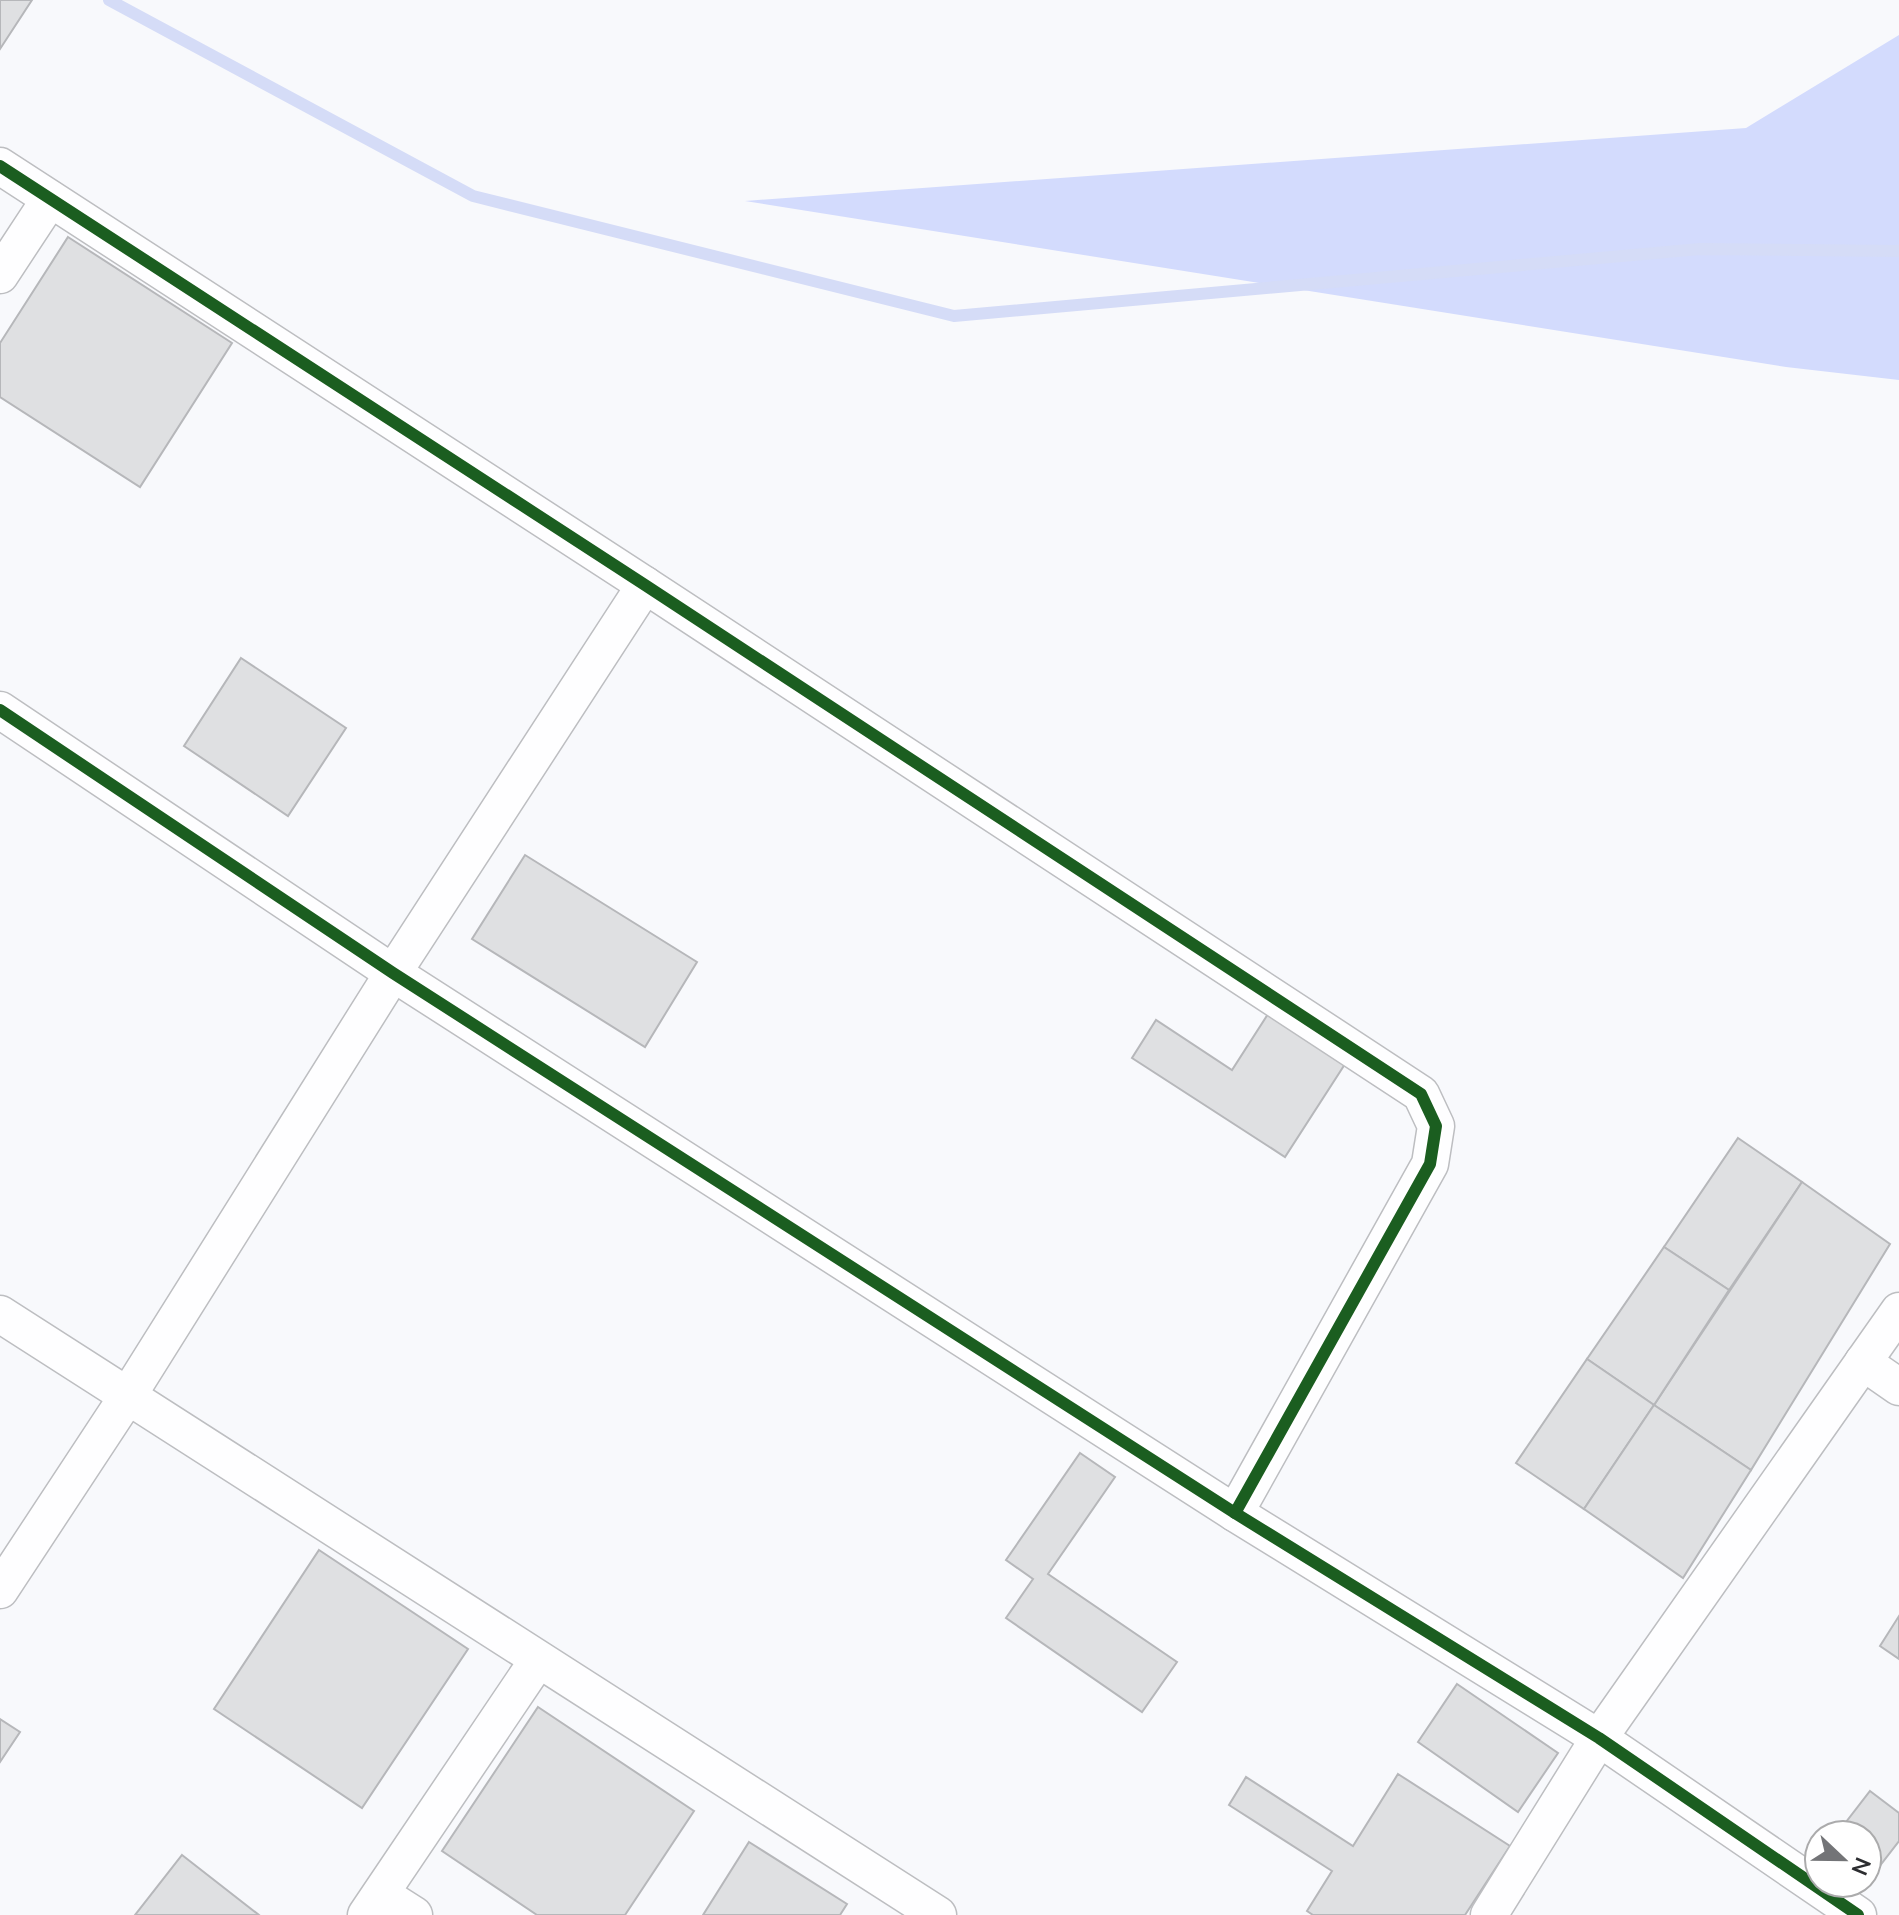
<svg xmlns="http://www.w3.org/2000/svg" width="1899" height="1915" font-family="Mulish,sans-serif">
<rect width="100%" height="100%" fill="#f8f9fc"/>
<!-- green -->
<polygon fill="#d3dbfd" points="1899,35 1899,380 1786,367 745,201 1746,128"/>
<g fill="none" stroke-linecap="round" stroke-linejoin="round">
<!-- stream -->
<polyline stroke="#d5dcf7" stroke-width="12" points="109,0 473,196 954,316 1700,249 1899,251"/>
</g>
<!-- building -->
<g fill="#dfe0e2" stroke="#b6b7ba" stroke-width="2">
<polygon points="0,0 32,0 0,49"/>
<polygon points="68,237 232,343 140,487 0,397 0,343"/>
<polygon points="241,658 346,728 288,816 184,746"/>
<polygon points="525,855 697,962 645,1047 472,939"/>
<polygon points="1268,1014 1345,1064 1285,1157 1132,1058 1156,1020 1232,1070"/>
<polygon points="1738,1138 1802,1182 1729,1290 1664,1247"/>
<polygon points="1802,1182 1890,1244 1751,1470 1654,1405"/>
<polygon points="1664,1247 1729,1290 1654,1405 1587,1359"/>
<polygon points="1587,1359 1654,1405 1584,1509 1516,1463"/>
<polygon points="1654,1405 1751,1470 1683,1578 1584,1509"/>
<polygon points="1080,1453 1115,1477 1048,1574 1177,1662 1142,1712 1006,1618 1033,1579 1006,1560"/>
<polygon points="319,1550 468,1649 362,1808 214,1709"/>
<polygon points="1899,1616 1899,1659 1880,1646"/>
<polygon points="1457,1684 1558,1753 1518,1812 1418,1742"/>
<polygon points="538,1707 694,1811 625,1915 537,1915 442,1851"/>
<polygon points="0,1719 20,1732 0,1762"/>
<polygon points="1398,1774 1510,1846 1465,1915 1313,1915 1307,1911 1332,1871 1229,1805 1246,1777 1353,1846"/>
<polygon points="1870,1791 1899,1813 1899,1841 1875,1872 1867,1866 1867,1835 1836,1835"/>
<polygon points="749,1842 847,1904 840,1915 703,1915"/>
<polygon points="182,1855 259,1915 135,1915"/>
</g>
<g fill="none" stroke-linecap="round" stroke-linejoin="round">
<defs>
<g id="street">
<polyline points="0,166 645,585 1421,1094 1436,1126 1430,1164 1235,1513"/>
<polyline points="0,275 50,199"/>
<polyline points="0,710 393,973 1235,1513 1599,1738 1858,1915"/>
<polyline points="0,1314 938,1915"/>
<polyline points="1863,1362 1899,1387"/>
<polyline points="0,1590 127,1397 393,973 645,585"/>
<polyline points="381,1894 414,1915"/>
<polyline points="366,1915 538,1660"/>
<polyline points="1489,1915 1599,1738 1899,1311"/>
</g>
</defs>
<!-- street casing -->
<use href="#street" stroke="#bdbec1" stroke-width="39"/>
<!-- street -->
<use href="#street" stroke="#fefeff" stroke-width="36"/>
<defs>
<g id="cycleway">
<polyline points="0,166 645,585 1421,1094 1436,1126 1430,1164 1235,1513"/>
<polyline points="0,710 393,973 1235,1513 1599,1738 1858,1915"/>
</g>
</defs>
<!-- cycleway casing -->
<use href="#cycleway" stroke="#fff" stroke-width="17"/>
<!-- cycleway -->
<use href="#cycleway" stroke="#1b5e20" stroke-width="12"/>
</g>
<!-- north arrow -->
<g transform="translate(1843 1859) rotate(112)"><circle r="38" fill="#ffffff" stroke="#ababac" stroke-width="2"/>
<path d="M0-6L14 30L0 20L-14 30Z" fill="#737477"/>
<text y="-12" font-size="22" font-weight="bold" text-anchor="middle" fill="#2c2d30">N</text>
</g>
</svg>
